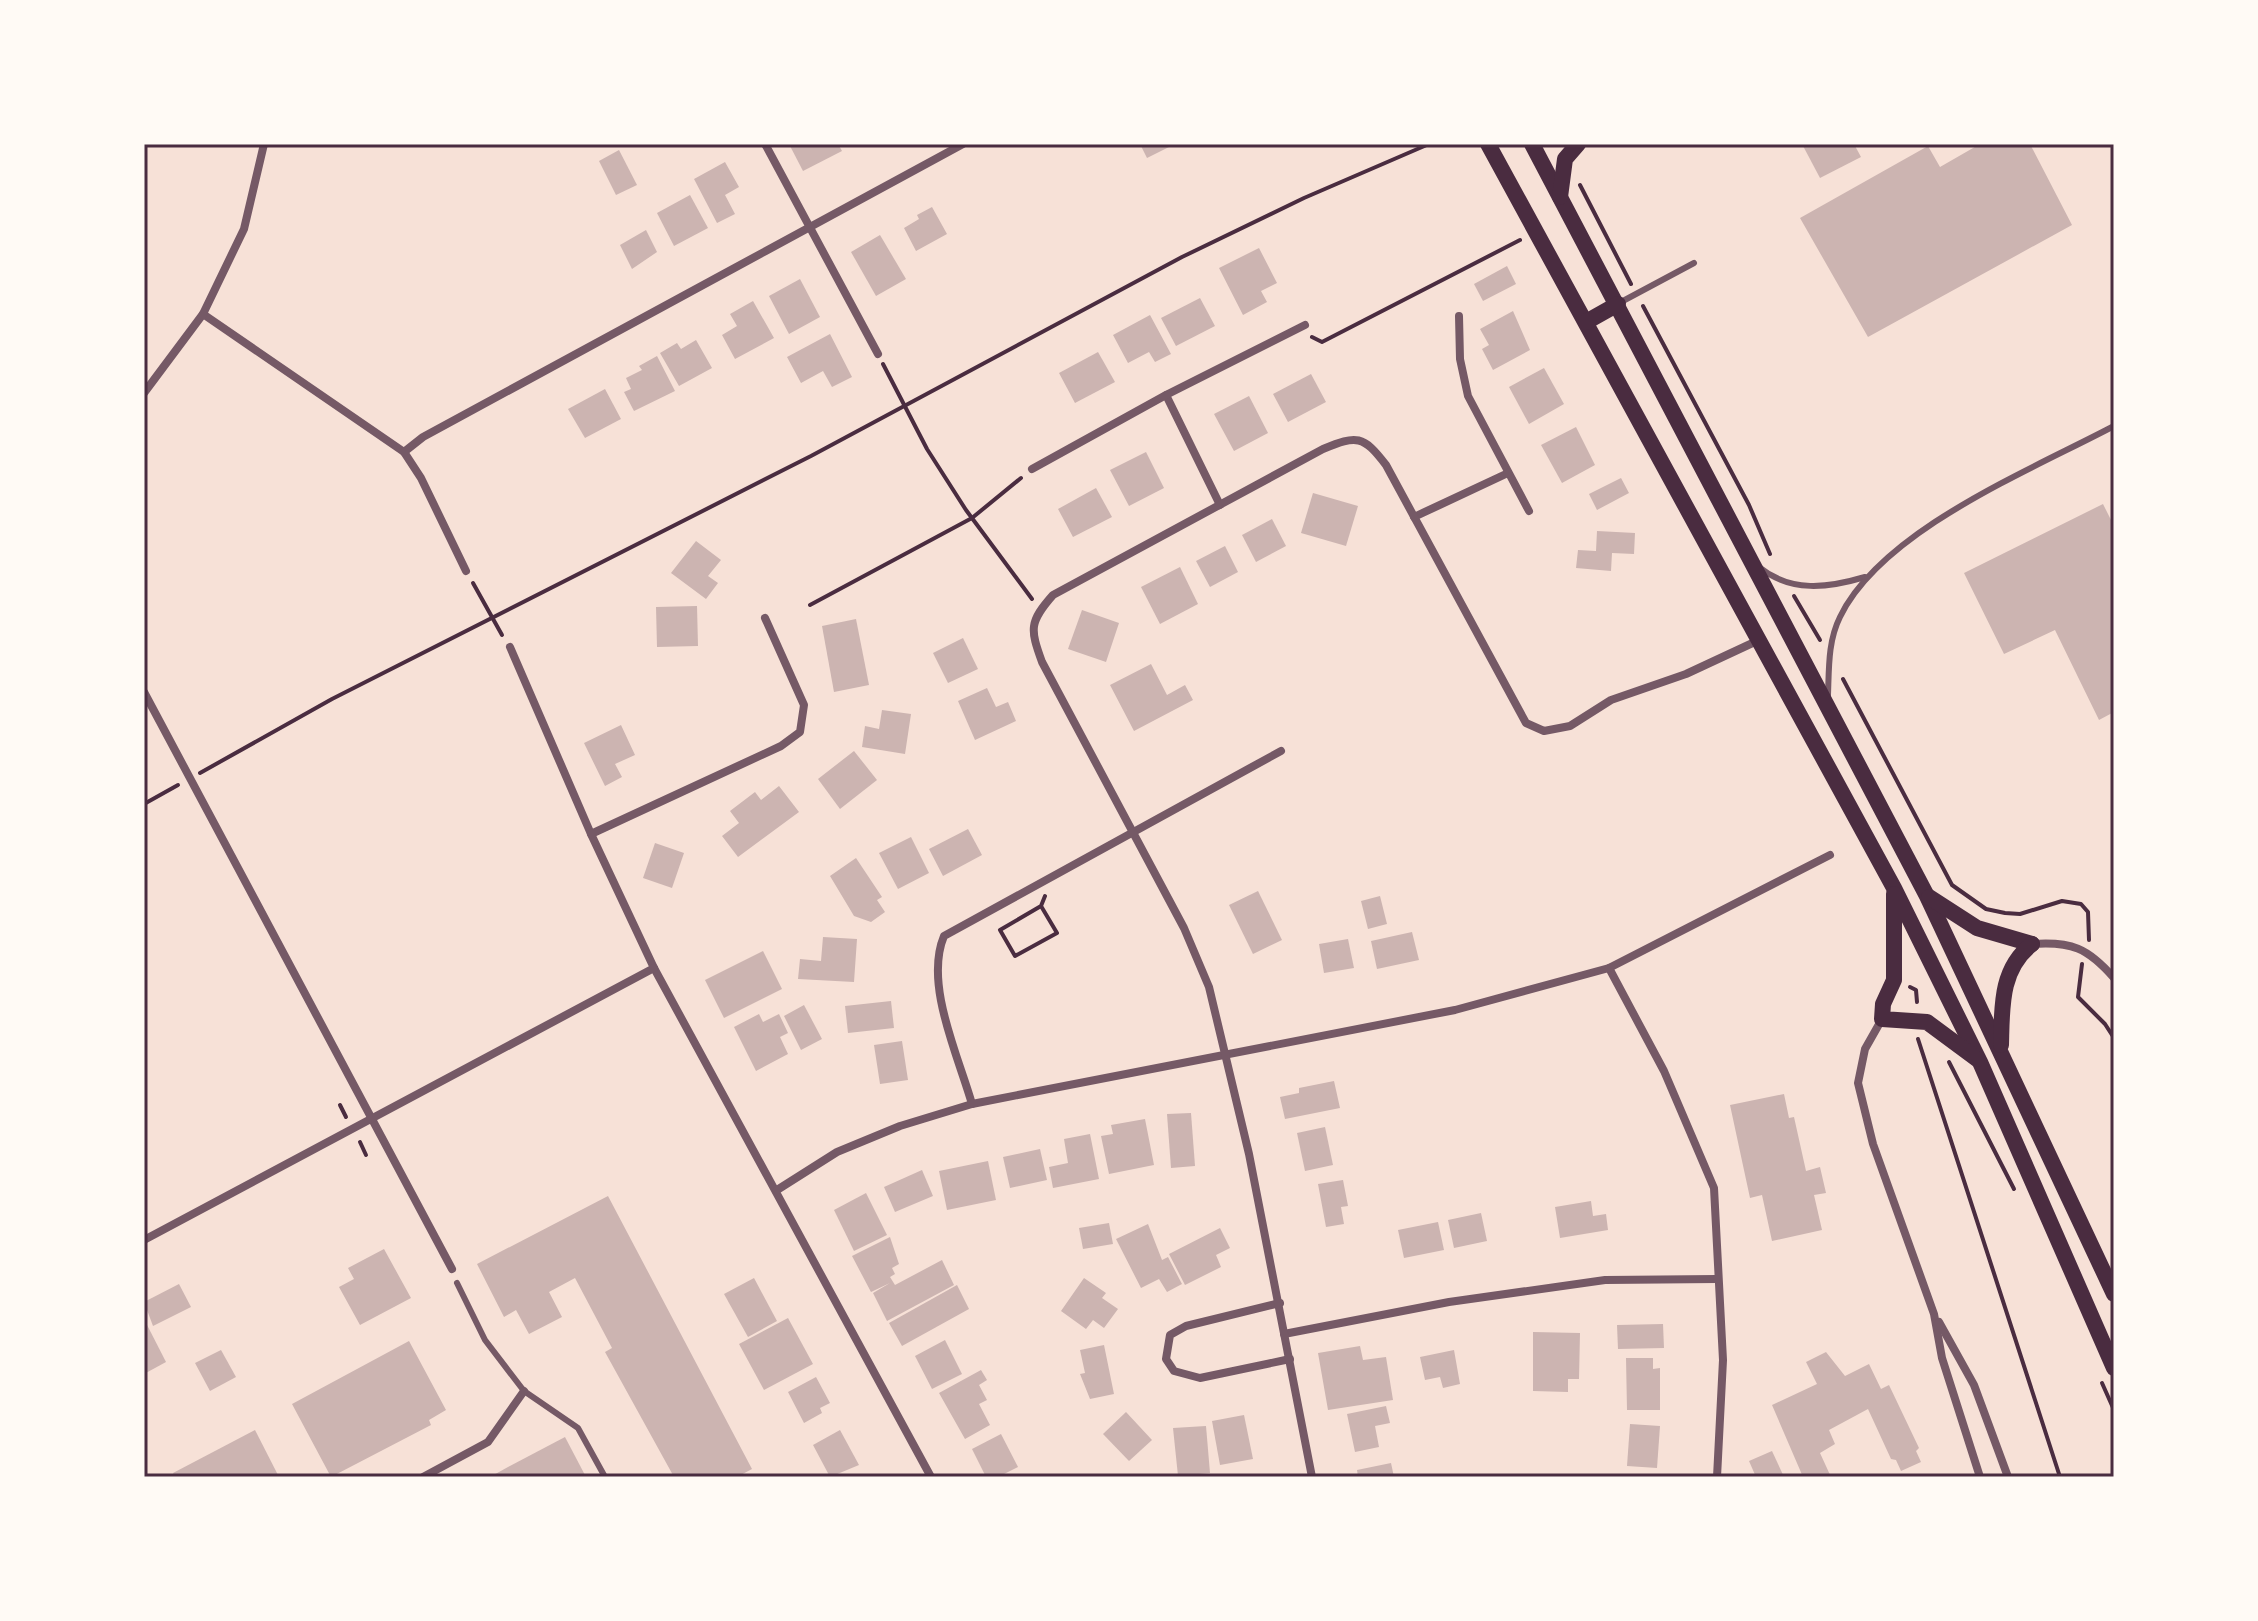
<svg xmlns="http://www.w3.org/2000/svg" width="2258" height="1621" font-family="'Roboto Condensed',sans-serif">
<rect width="100%" height="100%" fill="#f7e1d7"/>
<!-- building -->
<g fill="#ccb4b1">
<polygon points="789,144 838,144 842,151 803,171"/>
<polygon points="1140,144 1175,144 1147,158"/>
<polygon points="1802,144 1854,144 1861,157 1820,178"/>
<polygon points="1980,144 2030,144 2072,225 1868,337 1800,218 1928,146 1940,167"/>
<polygon points="619,150 637,185 616,195 599,161"/>
<polygon points="725,162 739,187 725,195 735,214 717,223 694,179"/>
<polygon points="690,195 708,228 674,246 657,213"/>
<polygon points="932,207 947,234 916,251 904,228 919,219 917,215"/>
<polygon points="646,230 657,252 632,269 620,245"/>
<polygon points="880,235 906,279 876,296 851,252"/>
<polygon points="1259,248 1277,283 1261,291 1267,302 1243,315 1219,268"/>
<polygon points="1507,266 1516,284 1483,301 1474,284"/>
<polygon points="800,279 820,317 789,334 769,296"/>
<polygon points="1200,298 1215,326 1176,346 1161,318"/>
<polygon points="753,301 774,338 735,359 722,335 737,326 730,314"/>
<polygon points="1513,311 1530,350 1493,370 1482,349 1489,345 1480,329"/>
<polygon points="1150,315 1171,354 1155,362 1149,352 1128,363 1113,335"/>
<polygon points="830,334 852,377 832,387 823,371 801,383 787,357"/>
<polygon points="696,340 712,368 679,386 660,353 677,343 681,349"/>
<polygon points="1098,352 1115,382 1075,403 1059,373"/>
<polygon points="657,356 675,391 634,411 624,392 631,389 626,378 642,370 639,366"/>
<polygon points="1544,368 1564,404 1529,424 1509,387"/>
<polygon points="1311,374 1326,402 1288,422 1273,394"/>
<polygon points="605,389 621,419 585,438 568,409"/>
<polygon points="1249,396 1268,433 1234,451 1214,414"/>
<polygon points="1576,427 1595,465 1562,483 1541,445"/>
<polygon points="1146,452 1164,488 1129,506 1110,470"/>
<polygon points="1621,478 1629,493 1597,510 1589,494"/>
<polygon points="1096,488 1112,517 1073,537 1058,509"/>
<polygon points="1313,493 1358,506 1346,546 1301,533"/>
<polygon points="2103,504 2114,526 2114,712 2099,720 2055,630 2004,654 1964,573"/>
<polygon points="1272,519 1286,546 1256,562 1242,535"/>
<polygon points="1597,531 1635,533 1634,554 1612,553 1611,571 1576,568 1578,550 1596,551"/>
<polygon points="696,541 721,560 708,576 718,583 706,599 671,573"/>
<polygon points="1225,546 1238,572 1210,587 1196,561"/>
<polygon points="1180,567 1198,604 1160,624 1141,587"/>
<polygon points="697,606 698,646 657,647 656,607"/>
<polygon points="1082,610 1119,623 1106,662 1068,649"/>
<polygon points="856,619 869,685 834,692 822,626"/>
<polygon points="963,638 978,669 948,683 933,653"/>
<polygon points="1151,664 1167,695 1185,685 1193,700 1134,731 1110,685"/>
<polygon points="987,688 996,707 1008,702 1016,721 975,740 958,701"/>
<polygon points="882,710 911,714 905,754 862,747 865,726 879,729"/>
<polygon points="621,725 635,755 615,764 622,777 605,786 584,743"/>
<polygon points="854,751 877,780 840,809 818,779"/>
<polygon points="779,786 799,812 738,857 722,836 739,823 730,811 755,792 761,800"/>
<polygon points="968,829 982,855 943,876 929,849"/>
<polygon points="911,837 929,873 898,889 879,853"/>
<polygon points="655,843 684,853 672,888 643,878"/>
<polygon points="856,858 882,897 877,900 885,912 871,922 854,916 830,876"/>
<polygon points="1258,891 1282,940 1253,954 1229,905"/>
<polygon points="1380,896 1387,924 1368,929 1361,901"/>
<polygon points="1412,932 1419,960 1377,969 1371,941"/>
<polygon points="823,937 857,939 854,982 798,979 800,959 821,961"/>
<polygon points="1348,939 1354,968 1324,973 1319,944"/>
<polygon points="763,951 782,989 724,1018 705,980"/>
<polygon points="891,1001 894,1028 848,1033 845,1006"/>
<polygon points="804,1005 822,1039 801,1050 784,1016"/>
<polygon points="759,1014 763,1022 779,1014 788,1033 780,1037 788,1054 756,1071 734,1027"/>
<polygon points="902,1041 908,1080 880,1084 874,1045"/>
<polygon points="1334,1081 1340,1108 1285,1119 1280,1097 1299,1093 1299,1088"/>
<polygon points="1784,1094 1789,1118 1794,1117 1806,1171 1820,1167 1826,1193 1814,1195 1822,1230 1772,1241 1762,1195 1750,1198 1730,1105"/>
<polygon points="1191,1113 1195,1166 1171,1168 1167,1114"/>
<polygon points="1145,1119 1154,1165 1109,1174 1101,1136 1113,1134 1111,1125"/>
<polygon points="1325,1127 1333,1165 1305,1171 1297,1133"/>
<polygon points="1090,1134 1099,1179 1053,1188 1049,1167 1068,1163 1064,1139"/>
<polygon points="1040,1149 1047,1180 1010,1188 1003,1157"/>
<polygon points="988,1161 996,1200 947,1210 939,1171"/>
<polygon points="922,1170 933,1196 895,1212 884,1187"/>
<polygon points="1343,1180 1348,1206 1341,1207 1344,1224 1326,1227 1318,1184"/>
<polygon points="866,1193 887,1235 854,1251 834,1210"/>
<polygon points="608,1196 752,1469 737,1477 674,1477 605,1352 612,1348 575,1278 549,1292 562,1317 529,1334 516,1310 504,1317 477,1264"/>
<polygon points="1591,1201 1593,1216 1606,1214 1608,1230 1560,1238 1555,1207"/>
<polygon points="1481,1213 1487,1241 1454,1248 1448,1220"/>
<polygon points="1438,1222 1444,1250 1404,1258 1398,1230"/>
<polygon points="1109,1223 1113,1244 1083,1249 1079,1228"/>
<polygon points="1148,1224 1162,1260 1168,1257 1182,1284 1167,1292 1159,1279 1141,1288 1116,1239"/>
<polygon points="1220,1228 1230,1248 1216,1255 1221,1267 1185,1285 1169,1254"/>
<polygon points="890,1237 899,1264 892,1268 895,1274 890,1277 895,1285 942,1260 954,1285 887,1321 873,1293 890,1283 871,1292 852,1256"/>
<polygon points="384,1249 411,1298 360,1325 339,1287 354,1279 348,1268"/>
<polygon points="754,1278 777,1321 748,1337 724,1294"/>
<polygon points="1084,1278 1106,1293 1102,1298 1118,1309 1104,1328 1093,1320 1086,1329 1061,1311"/>
<polygon points="179,1284 191,1307 153,1326 144,1302"/>
<polygon points="957,1285 969,1309 902,1346 889,1323"/>
<polygon points="788,1318 813,1364 764,1390 739,1344"/>
<polygon points="144,1319 166,1362 144,1374"/>
<polygon points="1663,1324 1664,1348 1618,1349 1617,1325"/>
<polygon points="1533,1332 1580,1333 1579,1379 1568,1379 1568,1392 1533,1391"/>
<polygon points="945,1340 962,1374 932,1389 915,1356"/>
<polygon points="409,1341 446,1410 429,1420 431,1425 331,1477 292,1404"/>
<polygon points="1104,1345 1114,1394 1090,1399 1080,1374 1085,1373 1080,1350"/>
<polygon points="1360,1346 1363,1360 1386,1357 1393,1400 1328,1410 1318,1353"/>
<polygon points="221,1350 236,1377 210,1391 195,1363"/>
<polygon points="1454,1350 1460,1384 1443,1388 1440,1377 1425,1380 1420,1357"/>
<polygon points="1826,1352 1845,1376 1869,1364 1881,1389 1889,1385 1919,1448 1916,1451 1921,1462 1901,1471 1896,1460 1891,1459 1868,1409 1829,1430 1835,1444 1820,1453 1831,1477 1803,1477 1772,1405 1817,1384 1806,1362"/>
<polygon points="1626,1358 1653,1358 1653,1369 1660,1368 1660,1410 1627,1410"/>
<polygon points="981,1370 987,1380 979,1385 987,1400 979,1404 990,1425 965,1439 939,1393"/>
<polygon points="816,1377 830,1403 820,1408 822,1413 804,1423 788,1392"/>
<polygon points="1386,1406 1390,1423 1375,1426 1379,1447 1355,1452 1347,1414"/>
<polygon points="1126,1412 1152,1440 1129,1461 1103,1434"/>
<polygon points="1244,1415 1253,1459 1220,1465 1212,1421"/>
<polygon points="1630,1424 1660,1426 1657,1468 1627,1466"/>
<polygon points="1206,1426 1210,1473 1178,1476 1173,1428"/>
<polygon points="255,1430 279,1477 175,1477 173,1473"/>
<polygon points="840,1430 859,1465 830,1477 813,1445"/>
<polygon points="1001,1434 1018,1467 998,1477 986,1477 972,1449"/>
<polygon points="565,1437 586,1477 490,1477 508,1467"/>
<polygon points="1772,1451 1784,1477 1756,1477 1749,1461"/>
<polygon points="1391,1463 1394,1477 1358,1477 1357,1470"/>
</g>
<g fill="none" stroke-linecap="round" stroke-linejoin="round">
<!-- path -->
<g stroke="#4a2c40" stroke-width="4">
<polyline points="1580,185 1631,284"/>
<polyline points="1643,306 1749,505 1770,554"/>
<polyline points="1312,337 1322,342 1520,240"/>
<polyline points="883,364 927,449 966,510 1032,599"/>
<polyline points="473,583 502,635"/>
<polyline points="1794,596 1820,640"/>
<polyline points="810,605 972,518 1021,478"/>
<polyline points="1843,679 1952,885 1986,909 2005,913 2020,914 2062,901 2081,904 2088,912 2089,940"/>
<polyline points="200,773 332,699 811,456 1182,257 1304,198 1429,144"/>
<polyline points="144,804 178,785"/>
<polyline points="1041,906 1057,933 1015,956 1000,930 1041,906 1045,896"/>
<polyline points="2082,964 2078,997 2105,1024 2114,1038"/>
<polyline points="1910,987 1916,990 1917,1002"/>
<polyline points="1918,1039 2060,1477"/>
<polyline points="1949,1062 2014,1189"/>
<polyline points="340,1105 346,1117"/>
<polyline points="360,1142 366,1155"/>
<polyline points="2102,1383 2114,1410"/>
</g>
<!-- service -->
<g stroke="#755966" stroke-width="6">
<polyline points="1621,302 1694,263"/>
<path d="M1759,567C1791,593 1828,588 1865,577"/>
<path d="M1828,695C1829,668 1828,641 1840,617C1882,530 2031,470 2114,426"/>
<polyline points="457,1283 485,1340 524,1391 578,1428 605,1477"/>
</g>
<!-- minor -->
<g stroke="#755966" stroke-width="8">
<polyline points="765,144 878,354"/>
<polyline points="203,314 404,452 421,478 466,571"/>
<polyline points="1459,316 1460,359 1468,396 1529,511"/>
<polyline points="144,393 203,314 244,229 264,144"/>
<polyline points="1166,395 1220,505"/>
<polyline points="404,452 423,437 963,144"/>
<polyline points="1032,469 1166,395 1305,325"/>
<polyline points="1414,517 1508,473"/>
<polyline points="510,647 591,834 654,968 931,1477"/>
<polyline points="144,692 452,1269"/>
<polyline points="591,834 781,746 800,732 804,705 765,618"/>
<path d="M2032,944C2071,941 2088,948 2114,978"/>
<polyline points="1609,968 1664,1071 1714,1188 1723,1360 1717,1477"/>
<polyline points="1882,1019 1865,1049 1858,1083 1873,1144 1934,1314 1942,1358 1980,1477"/>
<path d="M972,1104C958,1055 924,984 944,936L1281,751"/>
<polyline points="777,1190 837,1152 900,1126 972,1104 1455,1010 1609,968 1830,855"/>
<polyline points="144,1240 654,968"/>
<polyline points="1280,1303 1186,1326 1170,1335 1166,1359 1174,1371 1200,1378 1290,1359"/>
<polyline points="1939,1322 1974,1385 2008,1477"/>
<polyline points="1284,1334 1449,1302 1605,1280 1717,1279"/>
<polyline points="423,1477 488,1442 524,1391"/>
<path d="M1312,1477L1249,1154L1209,987L1184,928L1042,662C1030,629 1029,622 1053,595L1323,449C1357,435 1363,435 1386,465L1526,723L1544,731L1570,726L1611,700L1686,674L1759,640"/>
</g>
<!-- secondary -->
<g stroke="#4a2c40" stroke-width="16">
<polyline points="1488,144 1894,888 1980,1062 2114,1368"/>
<polyline points="1532,144 1927,896 2114,1294"/>
<polyline points="1560,197 1565,159 1578,144"/>
<polyline points="1586,322 1618,304"/>
<polyline points="1894,894 1894,980 1883,1004 1882,1019 1927,1022 1977,1059"/>
<polyline points="1929,897 1977,928 2032,944"/>
<path d="M2001,1045C2002,1007 2000,969 2032,944"/>
</g>
</g>
<!-- border -->
<rect width="2258" height="1621" fill="none" stroke="#fffaf5" stroke-width="292"/>
<rect x="146" y="146" width="1966" height="1329" fill="none" stroke="#4a2c40" stroke-width="3"/>
</svg>
